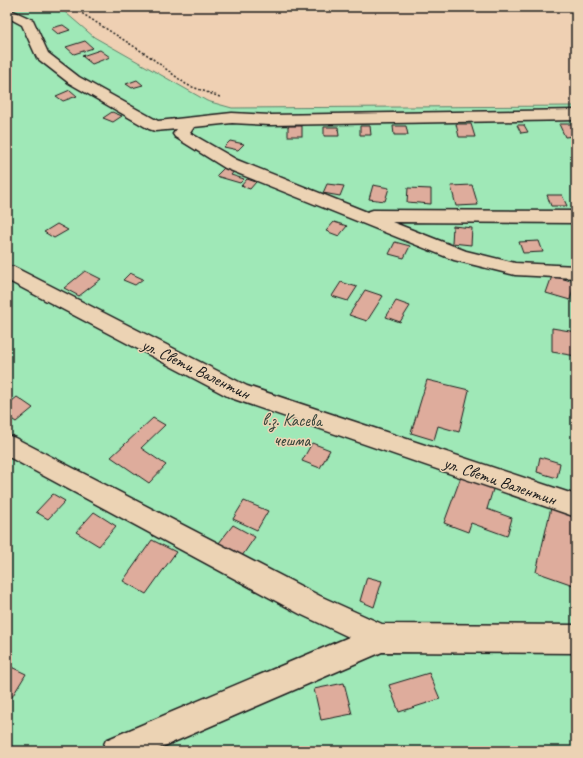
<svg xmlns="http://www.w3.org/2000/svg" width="583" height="758" font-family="Caveat,sans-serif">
<rect width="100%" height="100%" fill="#efd0b3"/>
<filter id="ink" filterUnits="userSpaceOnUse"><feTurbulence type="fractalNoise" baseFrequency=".025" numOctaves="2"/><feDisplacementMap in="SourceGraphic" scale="8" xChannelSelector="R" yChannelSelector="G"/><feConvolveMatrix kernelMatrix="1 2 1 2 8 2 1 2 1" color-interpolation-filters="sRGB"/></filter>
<g filter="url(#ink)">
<!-- green -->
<polygon fill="#9fe8b7" stroke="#5e826a" points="7,7 59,7 94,37 207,101 232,108 576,106 576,751 7,751"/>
<!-- building -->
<g fill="#deac9c" stroke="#1c1c1c">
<polygon points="63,25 70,30 58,34 51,28"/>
<polygon points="85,41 93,48 74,54 66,47"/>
<polygon points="100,50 110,57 92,64 82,56"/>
<polygon points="137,80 143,85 132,88 126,84"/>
<polygon points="70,90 77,96 63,101 56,96"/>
<polygon points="112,112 122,116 113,122 103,118"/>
<polygon points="456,124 471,124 475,137 459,137"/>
<polygon points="559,124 576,124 576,140 574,136 565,137"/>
<polygon points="517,125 524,125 528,132 521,133"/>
<rect x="288" y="126" width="14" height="10"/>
<polygon points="360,126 370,126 371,135 360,135"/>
<polygon points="393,126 406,126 408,135 394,135"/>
<polygon points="324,127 338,127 339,136 324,136"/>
<polygon points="230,141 244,144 238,150 224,147"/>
<polygon points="225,167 235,170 231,175 244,179 240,183 216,176"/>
<polygon points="247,179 256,182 250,189 241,186"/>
<polygon points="327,184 344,186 340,196 323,193"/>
<polygon points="373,185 389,188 385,201 369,199"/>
<polygon points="472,185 478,205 456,206 451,186"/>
<polygon points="408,188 431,189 431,204 407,202"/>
<polygon points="547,195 562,195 567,206 551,206"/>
<polygon points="334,222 347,226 339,236 326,231"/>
<polygon points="57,224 68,230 54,238 44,232"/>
<polygon points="453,226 472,228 471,245 452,243"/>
<polygon points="539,241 543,252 523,253 519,242"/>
<polygon points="395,242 410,246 404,258 389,254"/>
<polygon points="85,271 101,279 79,296 64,288"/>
<polygon points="130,273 143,279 135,285 123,280"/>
<polygon points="552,276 575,282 570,300 546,293"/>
<polygon points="341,282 357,287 348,301 332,296"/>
<polygon points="365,290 383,296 367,321 349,315"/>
<polygon points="396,301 410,306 400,322 386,317"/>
<polygon points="552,328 576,332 576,356 552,352"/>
<polygon points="427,380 469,390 459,432 438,426 434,440 411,433"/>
<polygon points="17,397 33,408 16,422 7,416 7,405"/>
<polygon points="153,418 165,425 141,448 166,465 149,483 111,457"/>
<polygon points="312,443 330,450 320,468 302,461"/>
<polygon points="540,457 560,463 557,478 537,472"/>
<polygon points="462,474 494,486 487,509 512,518 507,536 471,523 468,532 444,523"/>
<polygon points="53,494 65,501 48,519 36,512"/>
<polygon points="244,501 268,511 257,530 233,519"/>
<polygon points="551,508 576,516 576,586 536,572"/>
<polygon points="94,512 116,526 99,546 76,532"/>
<polygon points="233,525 255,537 242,556 219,543"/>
<polygon points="152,540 176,552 146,594 123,581"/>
<polygon points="367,577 382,581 374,607 360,601"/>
<polygon points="7,665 26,674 7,705"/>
<polygon points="429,673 440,699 399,712 389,685"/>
<polygon points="344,683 352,714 321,720 314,689"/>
</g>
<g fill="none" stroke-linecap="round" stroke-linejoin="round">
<defs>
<g id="minor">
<polygon points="7,8 33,20 48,53 79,77 158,121 232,113 270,115 576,110 576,120 270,125 232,123 194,127 190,133 237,160 367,212 373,210 576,211 576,223 392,222 466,251 515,263 576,266 576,278 515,275 454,260 225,168 175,137 173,134 177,129 155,131 149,129 69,83 37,58 22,25 7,17"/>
<polygon points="7,266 14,267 247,386 576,495 576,517 231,398 7,280"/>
<polygon points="7,435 15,438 320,596 382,624 576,625 576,653 382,652 153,751 101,751 106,740 349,637 300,614 7,456"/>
</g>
</defs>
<!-- minor casing -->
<use href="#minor" stroke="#1c1c1c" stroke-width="3"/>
<!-- path -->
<polyline stroke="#1c1c1c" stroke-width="1.5" stroke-dasharray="2 2" stroke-linecap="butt" points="72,7 149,56 187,85 220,97"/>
<!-- minor -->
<use href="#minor" fill="#ecd3b4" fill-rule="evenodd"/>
</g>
</g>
<g text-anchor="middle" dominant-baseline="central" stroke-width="3" stroke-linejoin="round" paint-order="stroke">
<!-- street labels -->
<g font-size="17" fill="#1c1c1c" stroke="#ecd3b4">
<text transform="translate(196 369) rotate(26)">ул. Свети Валентин</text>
<text transform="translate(500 481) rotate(19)">ул. Свети Валентин</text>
</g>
<!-- park labels -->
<g font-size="17" fill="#36453b" stroke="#ecd3b4">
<text x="292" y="420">в.з. Касева<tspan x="292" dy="20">чешма</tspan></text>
</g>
</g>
<!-- margin -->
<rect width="583" height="758" fill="none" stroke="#ecd3b4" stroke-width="24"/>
<rect x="12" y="12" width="559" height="734" fill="none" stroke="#1c1c1c" stroke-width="1.5" filter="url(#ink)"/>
</svg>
